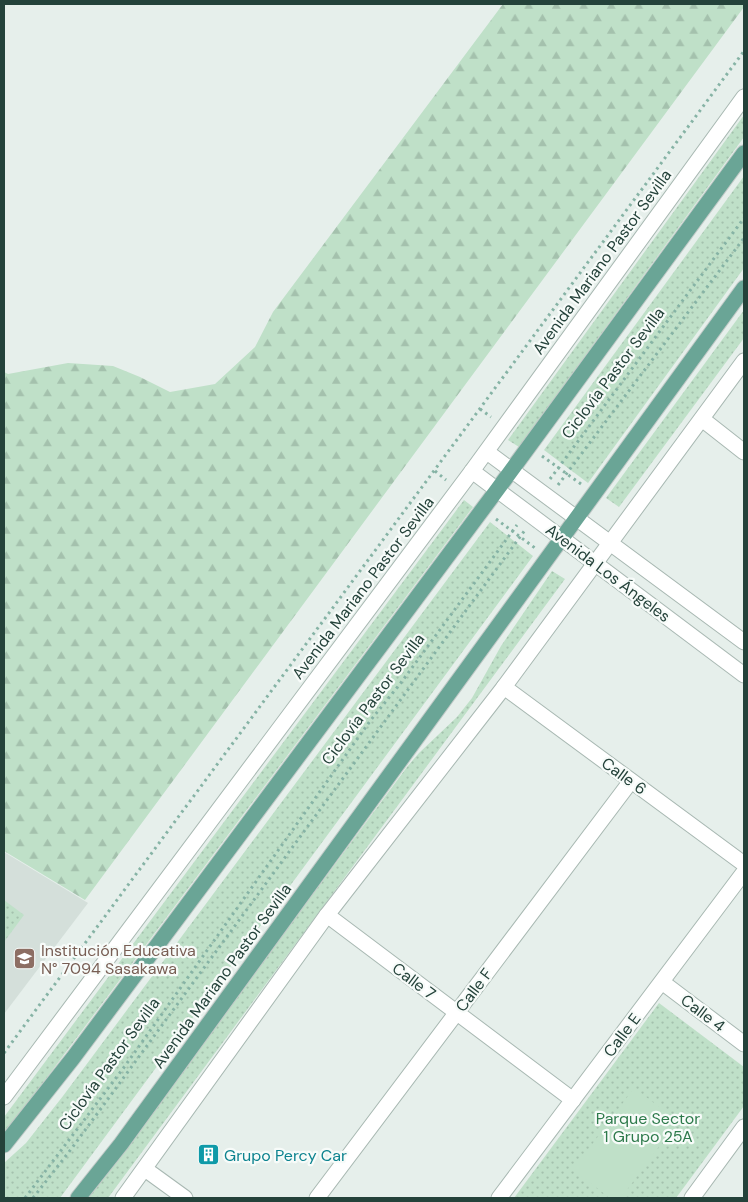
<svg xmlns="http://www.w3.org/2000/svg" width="748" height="1202" font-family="'DM Sans',sans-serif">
<defs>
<pattern id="green-dots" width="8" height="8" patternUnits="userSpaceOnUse" patternTransform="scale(1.25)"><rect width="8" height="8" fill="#bfe0c8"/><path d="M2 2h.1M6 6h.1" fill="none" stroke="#a4c1ad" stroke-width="1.8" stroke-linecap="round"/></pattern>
<pattern id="forest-firs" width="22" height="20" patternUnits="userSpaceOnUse" patternTransform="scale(1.25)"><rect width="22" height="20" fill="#bfe0c8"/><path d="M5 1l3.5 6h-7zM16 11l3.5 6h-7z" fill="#a4c1ad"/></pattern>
</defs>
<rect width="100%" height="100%" fill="#e6efeb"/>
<!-- built -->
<polygon fill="#d4dfda" points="4,852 88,903 4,1014"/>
<!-- green -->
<g fill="url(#green-dots)">
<polygon points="744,115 744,137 519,447 508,440"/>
<polygon points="744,176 744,268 588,483 544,450"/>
<polygon points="744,310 744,338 619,507 606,498"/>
<polygon points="464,500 473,507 4,1135 4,1117"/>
<polygon points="490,522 533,556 60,1198 4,1198 4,1163 26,1143 63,1096"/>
<polygon points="552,571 565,579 108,1198 88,1198 407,767 419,753 457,717 472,698 501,646"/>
<polygon points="4,900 24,915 4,942"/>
<polygon points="659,1003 744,1067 744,1106 676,1198 514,1198"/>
</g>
<!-- forest -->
<polygon fill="url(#forest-firs)" points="503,4 744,4 744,7 85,900 4,851 4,372 8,374 68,363 113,366 140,377 170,392 215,384 255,347 273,312"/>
<!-- pitch -->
<polygon fill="#bfe0c8" points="634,1088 678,1121 621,1198 610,1198 573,1170"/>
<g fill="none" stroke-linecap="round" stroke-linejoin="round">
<defs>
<g id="minor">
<polyline points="702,419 744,452"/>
<polyline points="487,452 744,642"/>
<polyline points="472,471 744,675"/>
<polyline points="504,687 744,864"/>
<polyline points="327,915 573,1100"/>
<polyline points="662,982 744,1044"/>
<polyline points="4,1097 472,471 744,97"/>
<polyline points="145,1169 185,1198"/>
<polyline points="123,1198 327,915 504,687 744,361"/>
<polyline points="317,1198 631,781"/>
<polyline points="499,1198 744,872"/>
<polyline points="692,1198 744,1127"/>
</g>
<g id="major">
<polyline points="4,1145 73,1058 497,490 744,153"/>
<polyline points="78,1198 121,1144 744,288"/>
</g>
</defs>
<!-- minor casing -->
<use href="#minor" stroke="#a8b8b2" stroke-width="17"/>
<!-- major casing -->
<use href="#major" stroke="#c2cac8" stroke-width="17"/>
<!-- path -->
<g stroke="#86b3a5" stroke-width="3" stroke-dasharray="2.5 4" stroke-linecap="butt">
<polyline points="480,409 491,417"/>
<polyline points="542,456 581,484"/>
<polyline points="435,471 446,480"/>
<polyline points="550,479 744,218"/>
<polyline points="558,485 744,238"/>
<polyline points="496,519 535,548"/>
<polyline points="4,1053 744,51"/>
<polyline points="25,1198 125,1066 370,721 400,684 517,525"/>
<polyline points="33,1198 72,1148 525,530"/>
</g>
<!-- minor -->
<use href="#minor" stroke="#fff" stroke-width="15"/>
<!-- major -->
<use href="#major" stroke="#6aa596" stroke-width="15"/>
</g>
<!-- icons -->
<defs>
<symbol id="school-square" viewBox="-11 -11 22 22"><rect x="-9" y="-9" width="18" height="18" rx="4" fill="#8d6e63" stroke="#f7fbf9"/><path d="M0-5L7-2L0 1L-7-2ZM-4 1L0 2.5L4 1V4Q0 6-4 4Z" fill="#fff"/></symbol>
<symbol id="building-square" viewBox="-11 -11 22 22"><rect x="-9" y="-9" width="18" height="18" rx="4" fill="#0f9aa8" stroke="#f7fbf9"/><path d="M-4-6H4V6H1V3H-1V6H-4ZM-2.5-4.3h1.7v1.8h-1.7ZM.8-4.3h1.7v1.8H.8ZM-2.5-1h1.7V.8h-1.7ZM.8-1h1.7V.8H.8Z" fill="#fff"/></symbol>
</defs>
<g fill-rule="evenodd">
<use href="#school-square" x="12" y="946" width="25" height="25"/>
<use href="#building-square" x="196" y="1142" width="25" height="25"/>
</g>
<g text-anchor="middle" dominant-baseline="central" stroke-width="4.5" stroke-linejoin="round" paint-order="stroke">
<!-- street labels -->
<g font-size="16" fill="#24423a" stroke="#f7fbf9">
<text transform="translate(602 262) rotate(-54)">Avenida Mariano Pastor Sevilla</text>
<text transform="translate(613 373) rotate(-53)">Ciclovía Pastor Sevilla</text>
<text transform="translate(608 573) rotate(37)">Avenida Los Ángeles</text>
<text transform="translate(363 588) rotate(-53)">Avenida Mariano Pastor Sevilla</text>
<text transform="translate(373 699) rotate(-53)">Ciclovía Pastor Sevilla</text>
<text transform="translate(624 776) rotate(36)">Calle 6</text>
<text transform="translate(222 976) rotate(-54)">Avenida Mariano Pastor Sevilla</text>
<text transform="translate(414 981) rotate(37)">Calle 7</text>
<text transform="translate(474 990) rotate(-53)">Calle F</text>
<text transform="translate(703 1013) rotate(37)">Calle 4</text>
<text transform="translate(622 1035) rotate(-53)">Calle E</text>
<text transform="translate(109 1064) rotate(-54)">Ciclovía Pastor Sevilla</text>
</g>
<!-- education labels -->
<g font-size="16" fill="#785e54" stroke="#f7fbf9" text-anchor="start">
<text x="41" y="950">Institución Educativa<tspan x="41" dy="18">N° 7094 Sasakawa</tspan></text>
</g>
<!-- park labels -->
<g font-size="16" fill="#2d7a4b" stroke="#f7fbf9">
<text x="648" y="1118">Parque Sector<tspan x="648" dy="18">1 Grupo 25A</tspan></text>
</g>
<!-- culture labels -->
<g font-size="16" fill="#0d838f" stroke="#f7fbf9" text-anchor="start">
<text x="224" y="1155">Grupo Percy Car</text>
</g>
</g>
<!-- border -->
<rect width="748" height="1202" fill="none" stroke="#24423a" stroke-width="10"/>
</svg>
